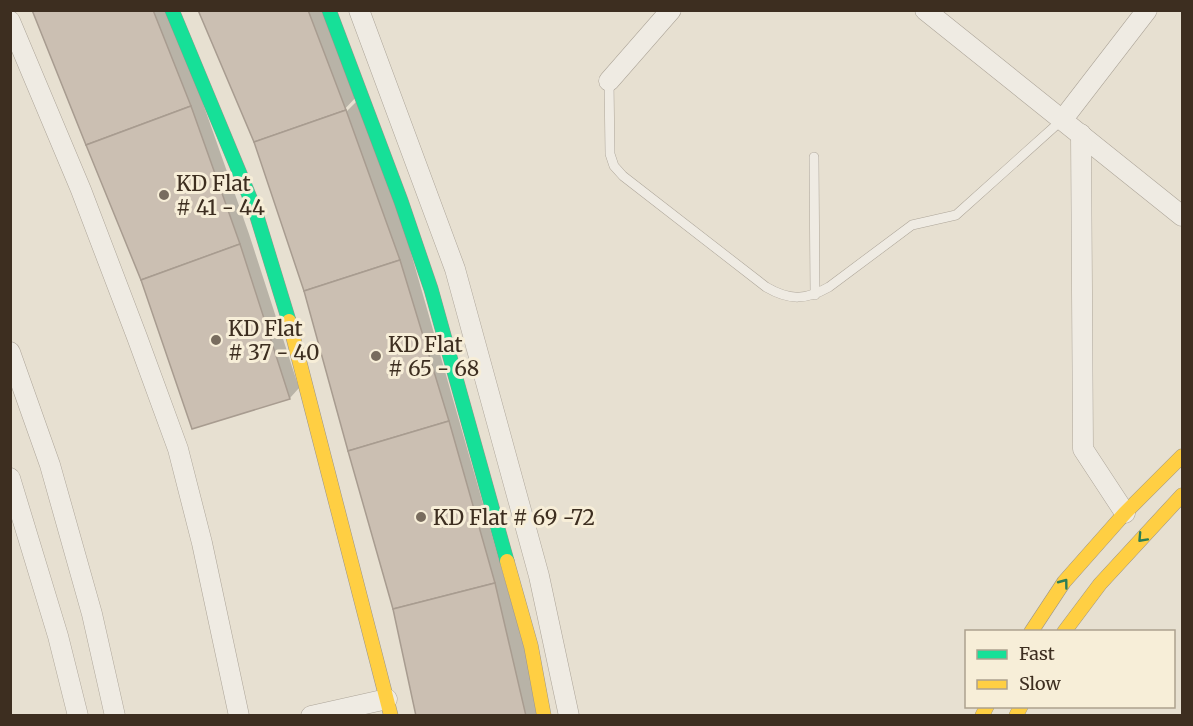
<svg xmlns="http://www.w3.org/2000/svg" width="1193" height="726" font-family="Merriweather,serif">
<rect width="100%" height="100%" fill="#e7e0d1"/>
<!-- shadow -->
<g fill="#0003">
<polygon points="33,10 179,10 200,95 249,234 299,388 290,398 193,427 142,280"/>
<polygon points="200,10 321,10 360,93 340,114 342,116 365,93 544,716 417,716 394,609 305,291 255,140"/>
</g>
<!-- building -->
<g fill="#cbbfb2" stroke="#a89c90" stroke-width="1.5">
<polygon points="32,10 153,10 191,106 86,145"/>
<polygon points="198,10 308,10 346,110 254,142"/>
<polygon points="191,106 240,244 141,280 86,145"/>
<polygon points="346,110 400,260 304,291 254,142"/>
<polygon points="240,244 290,399 192,429 141,280"/>
<polygon points="400,260 449,421 348,451 304,291"/>
<polygon points="449,421 495,583 393,609 348,451"/>
<polygon points="495,583 526,716 416,716 393,609"/>
</g>
<g fill="none" stroke-linecap="round" stroke-linejoin="round">
<defs>
<g id="lane">
<path d="M609,81L610,154L614,166L623,176L766,287C790,301 806,300 829,287L912,225L956,215L1063,119"/>
<polyline points="814,157 815,295"/>
</g>
<g id="street">
<polyline points="359,10 455,269 539,576 569,716"/>
<polyline points="925,10 1182,216"/>
<polyline points="10,21 81,190 137,337 178,449 202,543 239,716"/>
<polyline points="609,81 671,10"/>
<polyline points="1063,119 1147,10"/>
<polyline points="1081,134 1083,449 1125,513"/>
<polyline points="10,352 50,465 92,614 115,716"/>
<polyline points="10,478 58,636 78,716"/>
<polyline points="311,716 387,699"/>
</g>
<g id="fast">
<polyline points="172,10 255,210 289,321"/>
<polyline points="329,10 401,201 431,289 507,561"/>
</g>
<g id="slow">
<polyline points="289,321 391,716"/>
<polyline points="507,561 531,646 544,716"/>
<polyline points="1031,632 1064,582 1125,513 1182,456"/>
<polyline points="1064,632 1100,584 1182,495"/>
<polyline points="982,716 987,706"/>
<polyline points="1016,716 1021,706"/>
</g>
</defs>
<!-- lane casing -->
<use href="#lane" stroke="#ada599" stroke-width="10"/>
<!-- street casing -->
<use href="#street" stroke="#ada599" stroke-width="21"/>
<!-- fast casing -->
<use href="#fast" stroke="#9c958a" stroke-width="15"/>
<!-- slow casing -->
<use href="#slow" stroke="#9c958a" stroke-width="15"/>
<!-- lane -->
<use href="#lane" stroke="#efebe3" stroke-width="9"/>
<!-- street -->
<use href="#street" stroke="#efebe3" stroke-width="20"/>
<!-- fast -->
<use href="#fast" stroke="#16e098" stroke-width="14"/>
<!-- slow -->
<use href="#slow" stroke="#ffcf43" stroke-width="14"/>
</g>
<!-- one-way arrows -->
<defs><path id="oneway-chevron" d="M-2-3.5L2.5 0L-2 3.5" fill="none" stroke-width="1.6" stroke-linecap="round" stroke-linejoin="round" transform="scale(1.5)"/></defs>
<g stroke="#2b7e56">
<use href="#oneway-chevron" transform="translate(1142 538) rotate(133)"/>
<use href="#oneway-chevron" transform="translate(1064 583) rotate(-53)"/>
</g>
<!-- markers -->
<g fill="#786c5e" stroke="#f7eed8" stroke-width="2">
<circle cx="164" cy="195" r="6"/>
<circle cx="216" cy="340" r="6"/>
<circle cx="376" cy="356" r="6"/>
<circle cx="421" cy="517" r="6"/>
</g>
<g text-anchor="middle" dominant-baseline="central" stroke-width="6" stroke-linejoin="round" paint-order="stroke">
<!-- poi labels -->
<g font-size="21" fill="#3d2e20" stroke="#f7eed8" text-anchor="start">
<text x="176" y="183">KD Flat<tspan x="176" dy="24"># 41 - 44</tspan></text>
<text x="228" y="328">KD Flat<tspan x="228" dy="24"># 37 - 40</tspan></text>
<text x="388" y="344">KD Flat<tspan x="388" dy="24"># 65 - 68</tspan></text>
<text x="433" y="517">KD Flat # 69 -72</text>
</g>
</g>
<!-- border -->
<rect width="1193" height="726" fill="none" stroke="#3d2e20" stroke-width="24"/>
<!-- legend -->
<rect x="965" y="630" width="210" height="78" fill="#f7eed8" stroke="#ada18e" stroke-width="1.5"/>
<rect x="977" y="650" width="30" height="9" fill="#16e098" stroke="#ada18e" stroke-width="1.5"/>
<text x="1019" y="660" font-size="18" fill="#3d2e20">Fast</text>
<rect x="977" y="680" width="30" height="9" fill="#ffcf43" stroke="#ada18e" stroke-width="1.5"/>
<text x="1019" y="690" font-size="18" fill="#3d2e20">Slow</text>
</svg>
